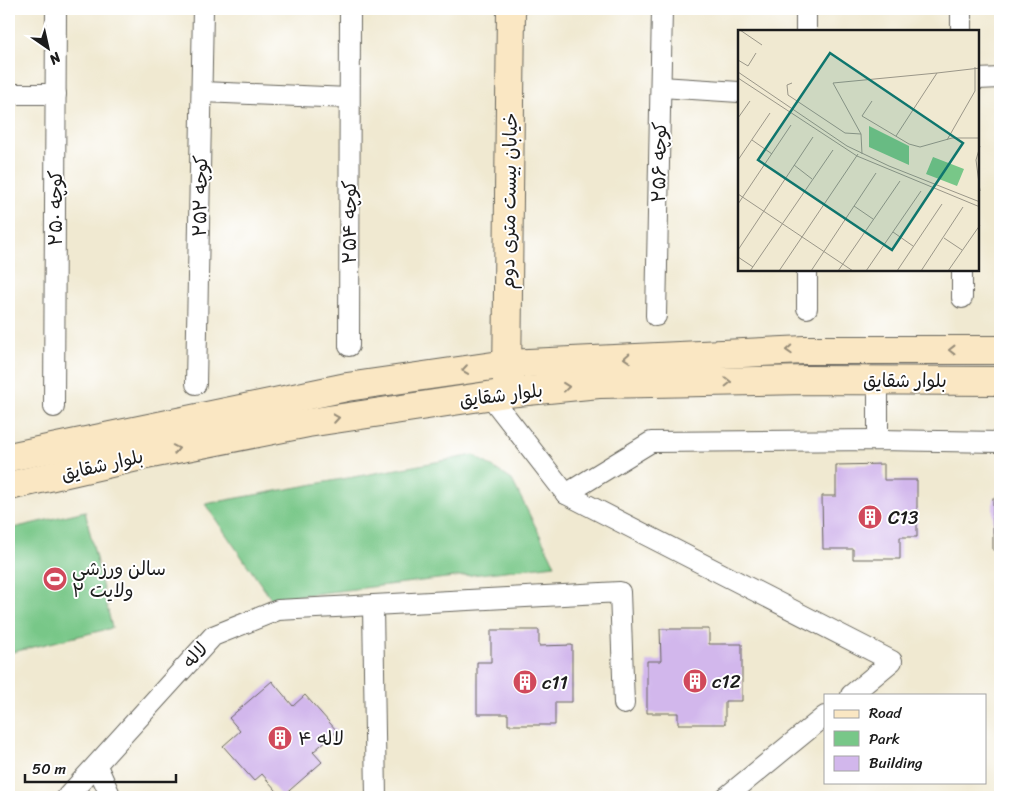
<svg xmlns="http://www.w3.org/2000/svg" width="1009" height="806" font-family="Sriracha,'Playpen Sans Arabic',sans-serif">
<rect width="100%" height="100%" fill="#fff"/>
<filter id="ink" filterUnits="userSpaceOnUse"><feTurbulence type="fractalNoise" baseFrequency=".02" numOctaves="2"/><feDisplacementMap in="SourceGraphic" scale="10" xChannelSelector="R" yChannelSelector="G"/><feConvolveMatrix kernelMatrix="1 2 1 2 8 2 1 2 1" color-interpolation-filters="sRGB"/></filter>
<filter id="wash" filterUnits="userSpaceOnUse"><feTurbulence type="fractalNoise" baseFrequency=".0096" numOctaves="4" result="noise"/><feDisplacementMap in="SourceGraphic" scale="20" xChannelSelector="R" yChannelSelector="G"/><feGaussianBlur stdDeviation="1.12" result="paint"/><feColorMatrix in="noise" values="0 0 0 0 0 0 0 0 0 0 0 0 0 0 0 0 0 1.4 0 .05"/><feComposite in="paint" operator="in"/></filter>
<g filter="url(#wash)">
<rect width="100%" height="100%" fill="#f0e9d1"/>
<!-- green -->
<g fill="#78c788" stroke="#4a7252">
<polygon points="474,455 512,480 555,565 271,599 205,504"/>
<polygon points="85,511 112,628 9,653 9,529"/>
</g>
<g id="blocks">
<!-- building -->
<g fill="#d2b7ec">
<polygon points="884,464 884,480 917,480 917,537 900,537 900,559 853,559 853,549 823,549 822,496 836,496 836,465"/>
<rect x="993" y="498" width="7" height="52"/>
<polygon points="660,629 709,629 709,644 742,644 742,701 725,701 725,724 678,724 678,713 647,713 647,661 661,661"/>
<polygon points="491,630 539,630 539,646 572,645 572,702 555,702 555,725 508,725 508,714 477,714 477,662 491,662"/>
<polygon points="272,681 293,706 305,695 337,731 313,752 322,762 282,797 262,774 254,781 223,746 240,731 229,718"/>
</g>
</g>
</g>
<g filter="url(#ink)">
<use href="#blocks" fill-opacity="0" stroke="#66645b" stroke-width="1"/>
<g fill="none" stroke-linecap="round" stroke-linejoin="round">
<defs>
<g id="street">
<polyline points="961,9 961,31"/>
<polyline points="806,31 806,9"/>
<polyline points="978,79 1000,78"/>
<polyline points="661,87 739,92"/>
<polyline points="202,92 349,98"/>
<polyline points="9,94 56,94"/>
<polyline points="807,270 807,308"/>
<polyline points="962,270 962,298"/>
<polyline points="656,316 662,9"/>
<polyline points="349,346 350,9"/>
<polyline points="196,384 203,9"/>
<polyline points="490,396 566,494 892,661 851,695"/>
<polyline points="54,407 56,9"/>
<polyline points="878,440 878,380"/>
<polyline points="566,494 651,442 878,440 1000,442"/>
<polyline points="373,607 376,797"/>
<polyline points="97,766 111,797"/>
<polyline points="67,797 213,636 278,610 620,592 624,704"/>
<polyline points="726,797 825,716"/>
</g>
<g id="secondary">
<polyline points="507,382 511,9"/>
<polyline points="9,457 347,387 507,364 805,350 1000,350"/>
<polyline points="9,486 141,456 308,423 507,393 599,384 807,380 1000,381"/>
</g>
</defs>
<!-- street casing -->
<use href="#street" stroke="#66645b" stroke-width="22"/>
<!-- secondary casing -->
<use href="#secondary" stroke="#66645b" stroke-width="30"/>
<!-- street -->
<use href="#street" stroke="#fff" stroke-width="20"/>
<!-- secondary -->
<use href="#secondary" stroke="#fae7c3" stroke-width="28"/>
</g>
<!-- one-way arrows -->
<defs><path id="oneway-chevron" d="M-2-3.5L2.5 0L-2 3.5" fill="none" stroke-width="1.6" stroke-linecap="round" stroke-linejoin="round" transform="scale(1.25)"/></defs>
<g stroke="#968c78">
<use href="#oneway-chevron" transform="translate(789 350) rotate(177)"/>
<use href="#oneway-chevron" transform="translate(952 350) rotate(-180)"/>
<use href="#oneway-chevron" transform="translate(627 358) rotate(177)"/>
<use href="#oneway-chevron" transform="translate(465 370) rotate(172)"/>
<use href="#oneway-chevron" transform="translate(728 382) rotate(-1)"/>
<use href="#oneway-chevron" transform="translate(566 387) rotate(-6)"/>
<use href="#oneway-chevron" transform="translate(336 418) rotate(-9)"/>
<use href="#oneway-chevron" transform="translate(176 449) rotate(-11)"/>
</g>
</g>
<!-- icons -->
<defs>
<symbol id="building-disc" viewBox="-11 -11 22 22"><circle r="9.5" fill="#d1495b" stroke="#fff"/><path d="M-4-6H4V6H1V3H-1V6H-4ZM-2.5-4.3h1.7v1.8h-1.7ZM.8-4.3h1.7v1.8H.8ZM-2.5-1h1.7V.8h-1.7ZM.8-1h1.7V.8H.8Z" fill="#fff"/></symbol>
<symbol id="stadium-disc" viewBox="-11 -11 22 22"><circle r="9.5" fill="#d1495b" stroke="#fff"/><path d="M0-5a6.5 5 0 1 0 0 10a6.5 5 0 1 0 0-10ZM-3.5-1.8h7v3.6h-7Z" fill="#fff"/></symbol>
</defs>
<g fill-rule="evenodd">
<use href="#building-disc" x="856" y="503" width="28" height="28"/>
<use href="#stadium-disc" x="41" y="565" width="28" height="28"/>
<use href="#building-disc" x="681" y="667" width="28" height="28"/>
<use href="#building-disc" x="511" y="668" width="28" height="28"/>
<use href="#building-disc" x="266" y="724" width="28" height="28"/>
</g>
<g text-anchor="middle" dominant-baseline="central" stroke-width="4" stroke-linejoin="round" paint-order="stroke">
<!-- street labels -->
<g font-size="19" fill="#1c1c1c" stroke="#fff">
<text transform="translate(659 162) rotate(-89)">کوچه ۲۵۶</text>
<text transform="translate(200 196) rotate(-89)">کوچه ۲۵۲</text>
<text transform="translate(509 201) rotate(-89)">خیابان بیست متری دوم</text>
<text transform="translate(55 208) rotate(-90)">کوچه ۲۵۰</text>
<text transform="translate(349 222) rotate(-90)">کوچه ۲۵۴</text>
<text x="905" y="380">بلوار شقایق</text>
<text transform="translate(501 395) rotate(-7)">بلوار شقایق</text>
<text transform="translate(102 465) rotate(-13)">بلوار شقایق</text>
<text transform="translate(195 655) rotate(-47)">لاله</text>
</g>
<!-- poi labels -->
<g font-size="19" fill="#1c1c1c" stroke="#fff" text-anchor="start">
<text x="888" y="517">C13</text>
<text x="72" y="568">سالن ورزشی<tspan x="72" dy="22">ولایت ۲</tspan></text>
<text x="712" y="681">c12</text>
<text x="542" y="682">c11</text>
<text x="298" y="738">لاله ۴</text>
</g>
</g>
<!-- overview -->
<g transform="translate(738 30)">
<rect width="241" height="241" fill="#f0e9d1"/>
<path d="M131,96L171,116V135L131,117ZM195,127L226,139L219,156L188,144Z" fill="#78c788"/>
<path fill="none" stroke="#9b9789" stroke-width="1" d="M2,0L24,15M0,30L10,36L18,23M0,42L109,116L151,136L242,172M0,48L119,126L242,177M54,53L49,55L50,65L107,103L123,104M134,71L124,86L171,114L182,117L214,108H242M0,88L12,71M158,106L199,43L242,38M14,110L34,124M209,110L237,61V37M242,116L238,130L242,161M124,124L123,104L95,53L199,43M0,130L32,83M56,135L74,149M0,164L115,241M0,174L53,95M116,176L135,189M155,202L175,216M206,208L224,220M0,220L75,107M0,227L15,237M12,241L95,120M41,241L120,124M73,241L138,143M100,241L162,151M128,241L183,161M159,241L204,174M183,241L225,177M210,241L242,195"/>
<path fill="#0f766e" fill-opacity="0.15" stroke="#0f766e" stroke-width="2.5" d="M92,23L225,113L154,220L20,130Z"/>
<rect width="241" height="241" fill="none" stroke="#1c1c1c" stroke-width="2.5"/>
</g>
<!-- margin -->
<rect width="1009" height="806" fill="none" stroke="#fff" stroke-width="30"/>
<!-- legend -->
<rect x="824" y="694" width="162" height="90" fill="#ffffff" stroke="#a4a4a4"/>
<rect x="834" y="710" width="25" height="8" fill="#fae7c3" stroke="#a4a4a4"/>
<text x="869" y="718" font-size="15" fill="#1c1c1c">Road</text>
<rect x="834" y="731" width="25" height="15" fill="#78c788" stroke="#a4a4a4"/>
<text x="869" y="744" font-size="15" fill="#1c1c1c">Park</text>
<rect x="834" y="756" width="25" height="15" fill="#d2b7ec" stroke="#a4a4a4"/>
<text x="869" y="768" font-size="15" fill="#1c1c1c">Building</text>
<!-- north arrow -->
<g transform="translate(48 48) rotate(146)" stroke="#ffffff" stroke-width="4" paint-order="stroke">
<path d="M0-4L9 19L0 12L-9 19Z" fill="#1c1c1c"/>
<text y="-8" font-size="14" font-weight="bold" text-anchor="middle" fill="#1c1c1c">N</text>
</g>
<!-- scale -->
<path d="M25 774v8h151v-8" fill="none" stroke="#1c1c1c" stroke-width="2.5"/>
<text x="32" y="774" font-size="15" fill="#1c1c1c" stroke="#ffffff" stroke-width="4" paint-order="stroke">50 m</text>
</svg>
